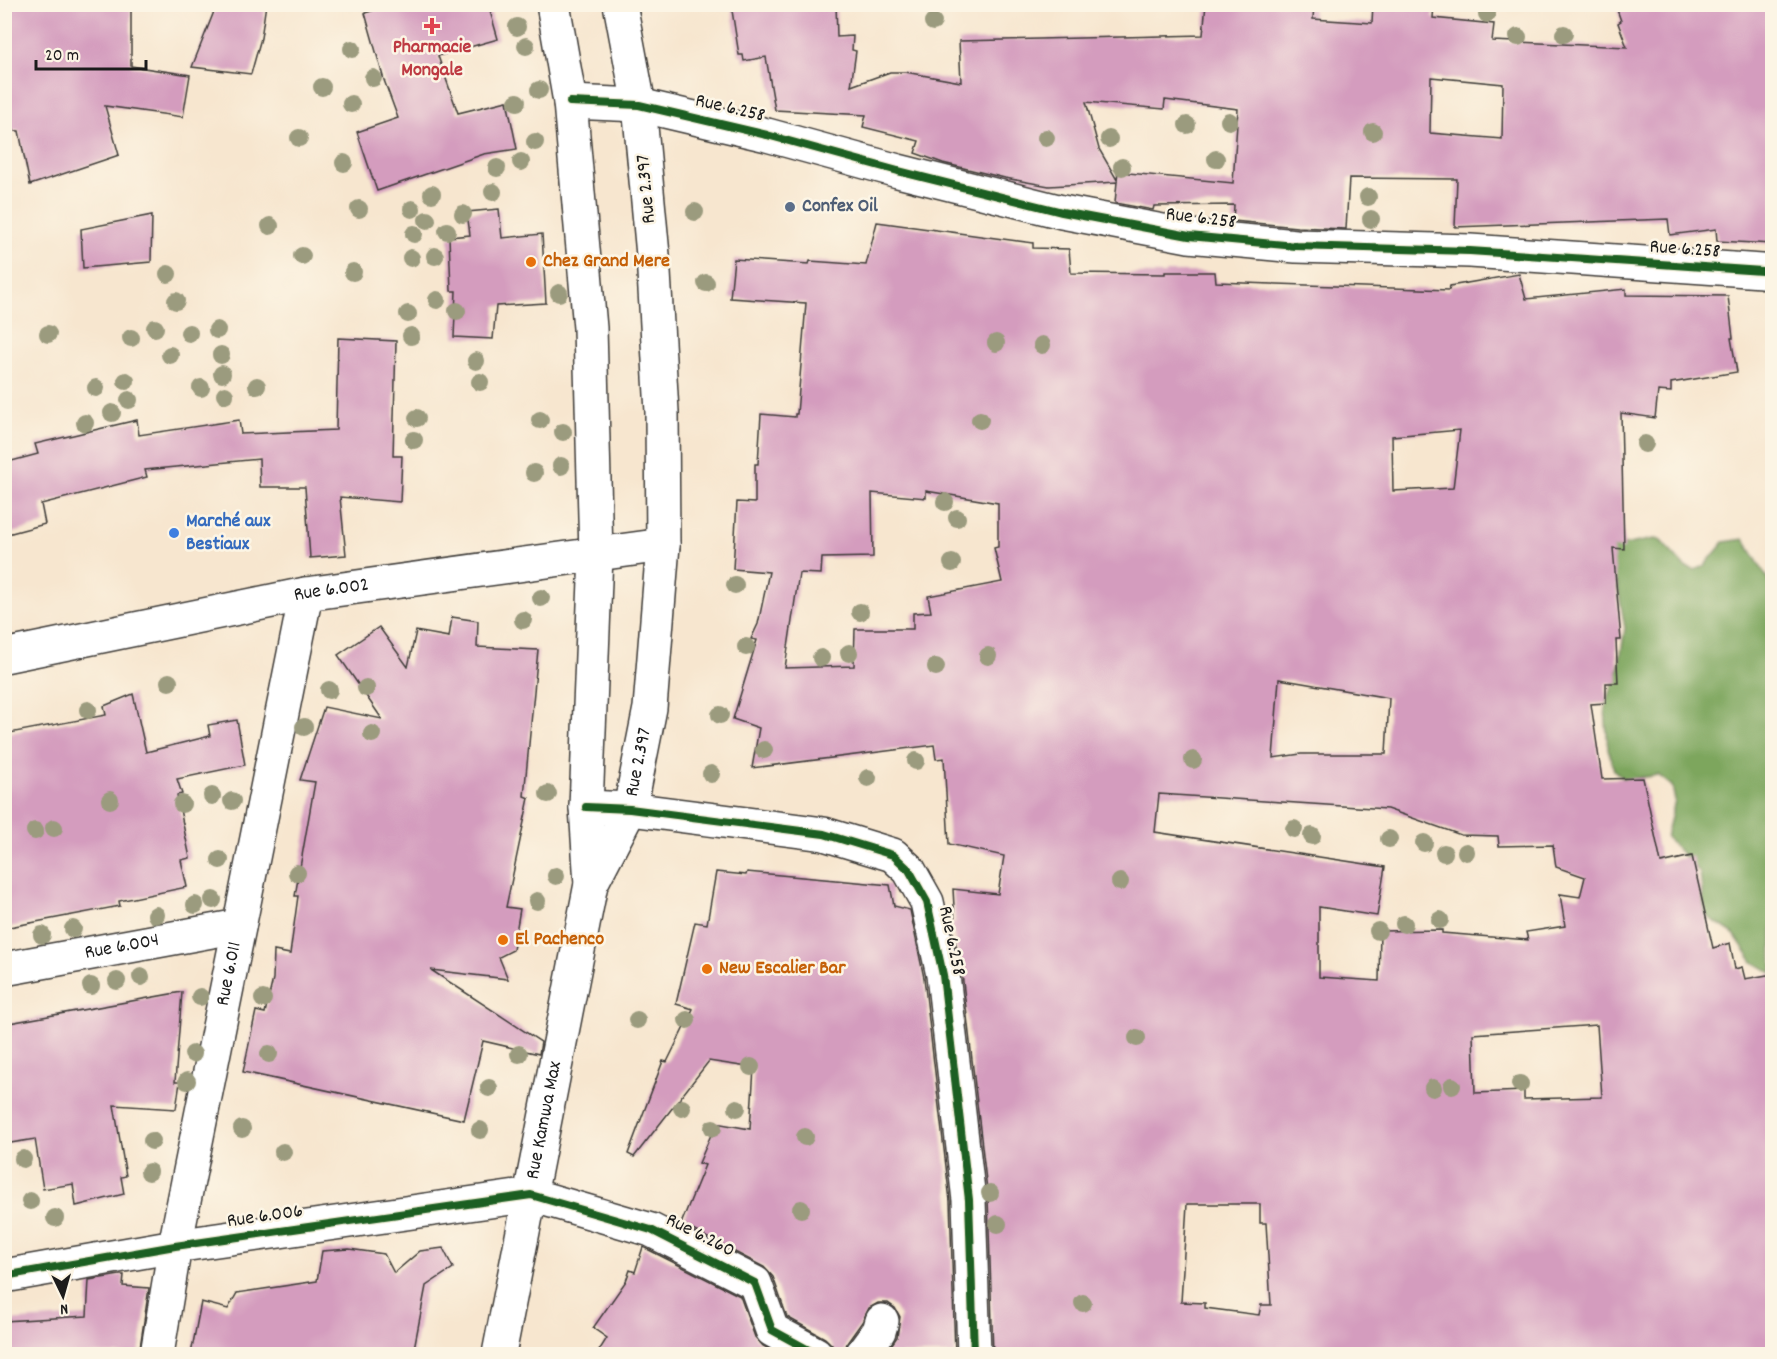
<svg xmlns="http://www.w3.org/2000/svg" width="1777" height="1359" font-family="Dekko,sans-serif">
<rect width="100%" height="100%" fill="#fcf5e5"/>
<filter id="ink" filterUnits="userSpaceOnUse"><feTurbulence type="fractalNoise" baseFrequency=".0167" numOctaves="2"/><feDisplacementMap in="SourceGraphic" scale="12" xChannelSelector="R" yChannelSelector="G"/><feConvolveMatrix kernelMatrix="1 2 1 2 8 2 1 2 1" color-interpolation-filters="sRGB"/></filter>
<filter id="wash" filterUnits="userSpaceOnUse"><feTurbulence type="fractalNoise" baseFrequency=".008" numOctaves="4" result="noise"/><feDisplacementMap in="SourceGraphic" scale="24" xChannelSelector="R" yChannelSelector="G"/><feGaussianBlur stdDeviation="1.35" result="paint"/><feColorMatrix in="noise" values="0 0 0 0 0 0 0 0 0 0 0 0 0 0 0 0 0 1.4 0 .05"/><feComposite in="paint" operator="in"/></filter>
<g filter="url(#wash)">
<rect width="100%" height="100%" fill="#f7e6cf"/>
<!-- forest -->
<polygon fill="#7da65d" stroke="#4c613c" stroke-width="1.5" points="1654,539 1660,540 1685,567 1695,570 1705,565 1724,542 1744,539 1772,586 1772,973 1753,962 1734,934 1705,915 1700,873 1666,837 1675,801 1672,786 1658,775 1625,780 1614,770 1608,749 1605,708 1619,666 1625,628 1617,582 1595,564 1604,549"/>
<g id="blocks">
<!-- building -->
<g fill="#d49cbe" fill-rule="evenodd">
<polygon points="4,4 131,4 131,66 190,75 183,117 105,106 119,155 30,185 19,131 4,130"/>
<polygon points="217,4 266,4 261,38 251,74 192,67"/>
<polygon points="394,4 488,4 498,39 438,56 458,113 507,101 517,149 484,154 377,191 357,132 398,118 384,80 365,13"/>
<path d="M731,4H836L837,37L853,36L852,50L856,51L851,86L890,72H905L961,82L959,41L1203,35L1206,4H1314L1313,19L1372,23L1373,4H1434L1433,18L1494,24L1492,41L1627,47L1618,23L1621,21L1615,4H1773V244L1717,241L1716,229L1670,235L1668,219L1455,227L1457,179L1349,178L1346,229L1297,227L1233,221L1234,205L1154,206L1153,210L1115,203L1117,182L1049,186L1005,178L943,163L915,153L919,141L863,127L866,115L775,110L766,57L744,61L743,55H739ZM1431,77L1503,84L1502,139L1430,133ZM1165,100L1238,109L1233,183L1118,172L1117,180L1099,149L1086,102L1164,109Z"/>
<polygon points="499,209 502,238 542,234 546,303 496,306 493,339 454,337 456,291 451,291 449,237 470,235 467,212"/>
<polygon points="152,215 151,262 83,268 81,229"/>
<path d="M877,222L1033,243V248L1069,249L1071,273L1165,274V272H1215L1216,282L1449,290L1450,286L1519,274L1526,299L1626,289V295L1728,296L1733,338H1731L1737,372L1671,383V392L1658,391L1655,418L1621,413L1624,549L1613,548L1621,640H1616L1618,683H1606V703L1591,704L1602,779L1643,778L1661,863L1692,856L1713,948L1730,943L1735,969L1742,967L1745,979L1773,974V1354H993L988,1198L962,973L951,922L955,924L953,889L998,894L1004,856L949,844L944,758L936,759L934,745L752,768L759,728L733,719L757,640L751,639L758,624L769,572L733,569L737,502L755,503V464H758L761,414L795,417V414H797L806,303L730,298L734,259L809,264L810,261L866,265ZM1460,430L1453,488L1393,491L1392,436ZM926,491L998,503V547L994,548L1002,582L928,596L931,612L913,613V629H855L854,666L785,668L799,573L821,574L822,558L873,557L872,493L926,498ZM1279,679L1389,698L1386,754H1301L1273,758ZM1159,794L1387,809L1461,835L1498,836L1499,846L1553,845L1556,867L1585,877L1580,897L1560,894L1565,926L1526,932L1528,940L1442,933V930L1380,931L1379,981L1319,977V907L1377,916L1385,867L1155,832ZM1597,1025L1602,1097L1524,1099V1091L1475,1093L1473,1034ZM1187,1204H1260V1223H1266L1271,1305H1261L1259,1315L1205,1308V1303L1181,1302Z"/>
<polygon points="338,338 396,341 393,456 402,456 400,502 340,497 346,555 310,558 305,487 260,487 259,459 145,470 147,477 41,504 45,524 4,535 4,463 38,454 35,444 137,420 139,435 239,420 241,434 336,430"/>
<polygon points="452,617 478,621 477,647 538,650 524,796 529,798 506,907 520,909 513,950 499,957 508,979 431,970 541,1042 539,1054 483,1041 464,1120 243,1072 256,1011 265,1013 273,979 274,951 290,954 298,896 295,896 315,782 300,780 324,707 382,719 338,655 379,627 408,667 416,631 449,637"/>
<polygon points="133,694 146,752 210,736 208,725 237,720 245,765 177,779 182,794 177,795 190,858 181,860 187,887 119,901 120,906 4,928 4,734 106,715 104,706"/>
<polygon points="716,872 746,875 747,872 890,885 894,906 910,910 924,978 950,1201 955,1354 885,1354 897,1337 900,1317 895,1308 888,1303 878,1303 869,1308 862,1322 847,1343 844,1354 835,1354 832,1345 825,1338 787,1317 773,1277 764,1267 681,1224 705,1165 699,1163 716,1123 750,1129 754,1068 709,1061 634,1157 628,1154 663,1061 667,1062 693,1009 676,1004 695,922 707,924"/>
<polygon points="182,992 175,1082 180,1082 176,1109 114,1105 126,1176 121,1177 124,1194 76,1206 73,1184 43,1189 35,1139 4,1144 4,1024"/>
<polygon points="643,1247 740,1296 755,1337 763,1346 778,1354 597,1354 607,1338 593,1328 626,1281 630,1270 635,1272"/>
<polygon points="443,1248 453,1268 426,1286 413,1354 191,1354 201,1302 228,1309 237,1293 317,1281 322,1251 349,1249 384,1254 394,1273 420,1251"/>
<polygon points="120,1275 124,1275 123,1286 149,1288 139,1354 4,1354 4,1321 87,1316 89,1280"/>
</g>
</g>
</g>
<g filter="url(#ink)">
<use href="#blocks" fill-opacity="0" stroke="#3d3a37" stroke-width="1.5"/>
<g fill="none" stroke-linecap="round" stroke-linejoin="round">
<defs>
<g id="street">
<polyline points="570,102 639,105 767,135 898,171 1062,212 1189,236 1296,246 1470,251 1762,271 1772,274"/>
<path id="s1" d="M4,656L306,594L663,545"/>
<polyline points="586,807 630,809 824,834 893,855 909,870 927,902 943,975 969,1200 974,1354"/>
<path id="s2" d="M4,969L239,926"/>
<polyline points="4,1276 175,1246 531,1195 651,1230 755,1283 772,1330 816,1354"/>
<path id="s3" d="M157,1354L175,1246L306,594"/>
<polyline points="862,1354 879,1331 882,1321"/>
</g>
<g id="secondary">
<path id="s4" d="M591,884L630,809L650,708L663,545L662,412L653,255L639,105L620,4"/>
<path id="s5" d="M499,1354L591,884L586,807L596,555L590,328L570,102L553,4"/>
</g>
</defs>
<!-- street casing -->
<use href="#street" stroke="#3d3a37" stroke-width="36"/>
<!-- secondary casing -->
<use href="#secondary" stroke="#3d3a37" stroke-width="36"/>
<!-- street -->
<use href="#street" stroke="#fff" stroke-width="33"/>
<!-- secondary -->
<use href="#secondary" stroke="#fff" stroke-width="33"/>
<defs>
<g id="cycleway">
<polyline points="570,102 639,105 767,135 898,171 1062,212 1189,236 1296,246 1470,251 1762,271 1772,274"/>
<polyline points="586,807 630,809 824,834 893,855 909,870 927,902 943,975 969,1200 974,1354"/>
<polyline points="4,1276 175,1246 531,1195 651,1230 755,1283 772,1330 816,1354"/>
</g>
</defs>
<!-- cycleway casing -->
<use href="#cycleway" stroke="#fcf5e5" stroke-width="11"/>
<!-- cycleway -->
<use href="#cycleway" stroke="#1b5e20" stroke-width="8"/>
</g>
<!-- trees -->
<g fill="#9b9b7e">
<circle cx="1487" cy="14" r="9"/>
<circle cx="933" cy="22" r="9"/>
<circle cx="517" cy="27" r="9"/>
<circle cx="1564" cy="34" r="9"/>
<circle cx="1518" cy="37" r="9"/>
<circle cx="526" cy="46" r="9"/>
<circle cx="352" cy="49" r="9"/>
<circle cx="373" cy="78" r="9"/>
<circle cx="322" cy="87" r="9"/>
<circle cx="539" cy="90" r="9"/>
<circle cx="517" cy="102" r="9"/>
<circle cx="351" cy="104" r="9"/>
<circle cx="1229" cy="121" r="9"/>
<circle cx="1187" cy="125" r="9"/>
<circle cx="1373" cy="132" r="9"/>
<circle cx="299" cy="138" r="9"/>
<circle cx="1046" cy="138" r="9"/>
<circle cx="1109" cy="139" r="9"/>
<circle cx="535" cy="142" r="9"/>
<circle cx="1216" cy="159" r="9"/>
<circle cx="521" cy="162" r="9"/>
<circle cx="344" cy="163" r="9"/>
<circle cx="1122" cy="167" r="9"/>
<circle cx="497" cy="168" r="9"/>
<circle cx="493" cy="192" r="9"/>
<circle cx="432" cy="194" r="9"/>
<circle cx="1368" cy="197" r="9"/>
<circle cx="359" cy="209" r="9"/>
<circle cx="412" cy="209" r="9"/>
<circle cx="695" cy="212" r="9"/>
<circle cx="463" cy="214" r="9"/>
<circle cx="1371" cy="219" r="9"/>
<circle cx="427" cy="220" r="9"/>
<circle cx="270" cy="226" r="9"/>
<circle cx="447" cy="231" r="9"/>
<circle cx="414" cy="234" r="9"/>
<circle cx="302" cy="256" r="9"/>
<circle cx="435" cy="256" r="9"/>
<circle cx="411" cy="258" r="9"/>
<circle cx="353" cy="272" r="9"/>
<circle cx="168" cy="274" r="9"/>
<circle cx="706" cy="283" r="9"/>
<circle cx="559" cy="293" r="9"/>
<circle cx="437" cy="300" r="9"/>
<circle cx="176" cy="301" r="9"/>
<circle cx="457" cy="311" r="9"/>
<circle cx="408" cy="314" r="9"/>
<circle cx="155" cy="328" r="9"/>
<circle cx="217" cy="330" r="9"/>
<circle cx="189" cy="333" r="9"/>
<circle cx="48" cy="334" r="9"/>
<circle cx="411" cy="336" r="9"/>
<circle cx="131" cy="338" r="9"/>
<circle cx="996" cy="343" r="9"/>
<circle cx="1042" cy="345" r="9"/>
<circle cx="170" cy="355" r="9"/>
<circle cx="221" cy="355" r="9"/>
<circle cx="476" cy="361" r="9"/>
<circle cx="222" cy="374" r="9"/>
<circle cx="126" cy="381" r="9"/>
<circle cx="480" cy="382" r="9"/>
<circle cx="257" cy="386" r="9"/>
<circle cx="96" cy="388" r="9"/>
<circle cx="201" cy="388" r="9"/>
<circle cx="225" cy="395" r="9"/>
<circle cx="129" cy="400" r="9"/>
<circle cx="112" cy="413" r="9"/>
<circle cx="417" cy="418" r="9"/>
<circle cx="540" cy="420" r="9"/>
<circle cx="980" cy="420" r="9"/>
<circle cx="85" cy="423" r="9"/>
<circle cx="563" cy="432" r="9"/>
<circle cx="414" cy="440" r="9"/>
<circle cx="1645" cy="444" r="9"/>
<circle cx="561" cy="466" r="9"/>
<circle cx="534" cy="473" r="9"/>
<circle cx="945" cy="502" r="9"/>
<circle cx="957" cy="518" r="9"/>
<circle cx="952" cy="563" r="9"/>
<circle cx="735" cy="585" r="9"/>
<circle cx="541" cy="598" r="9"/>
<circle cx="860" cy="612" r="9"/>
<circle cx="523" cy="620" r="9"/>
<circle cx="746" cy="647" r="9"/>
<circle cx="849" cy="653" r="9"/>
<circle cx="988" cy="656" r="9"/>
<circle cx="821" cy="658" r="9"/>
<circle cx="936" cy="667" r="9"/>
<circle cx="169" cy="682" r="9"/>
<circle cx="366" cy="688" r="9"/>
<circle cx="329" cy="690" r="9"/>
<circle cx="88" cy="710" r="9"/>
<circle cx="720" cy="715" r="9"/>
<circle cx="304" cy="727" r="9"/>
<circle cx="372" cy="734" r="9"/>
<circle cx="764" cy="750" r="9"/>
<circle cx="1193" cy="760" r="9"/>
<circle cx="916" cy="761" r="9"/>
<circle cx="711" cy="774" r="9"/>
<circle cx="868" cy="778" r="9"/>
<circle cx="548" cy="794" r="9"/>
<circle cx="212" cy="796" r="9"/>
<circle cx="110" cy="800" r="9"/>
<circle cx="232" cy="801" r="9"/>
<circle cx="182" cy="804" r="9"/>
<circle cx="54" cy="828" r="9"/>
<circle cx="1294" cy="829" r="9"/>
<circle cx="35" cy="831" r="9"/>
<circle cx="1312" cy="836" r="9"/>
<circle cx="1389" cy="839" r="9"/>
<circle cx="1424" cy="843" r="9"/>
<circle cx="1466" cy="852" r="9"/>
<circle cx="1444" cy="853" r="9"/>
<circle cx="220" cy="860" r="9"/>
<circle cx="297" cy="873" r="9"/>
<circle cx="556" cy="876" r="9"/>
<circle cx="1120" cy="882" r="9"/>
<circle cx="213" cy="900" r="9"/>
<circle cx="537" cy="901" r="9"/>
<circle cx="195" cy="905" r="9"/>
<circle cx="156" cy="915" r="9"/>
<circle cx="1440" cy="920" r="9"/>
<circle cx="1404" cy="924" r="9"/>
<circle cx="73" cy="929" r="9"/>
<circle cx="1378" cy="931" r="9"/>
<circle cx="42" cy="935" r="9"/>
<circle cx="141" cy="977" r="9"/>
<circle cx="117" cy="981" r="9"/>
<circle cx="91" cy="986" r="9"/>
<circle cx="200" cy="997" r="9"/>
<circle cx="263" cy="999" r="9"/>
<circle cx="637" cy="1020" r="9"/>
<circle cx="687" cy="1020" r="9"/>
<circle cx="1137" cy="1038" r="9"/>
<circle cx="193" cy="1054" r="9"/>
<circle cx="269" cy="1054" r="9"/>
<circle cx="519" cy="1054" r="9"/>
<circle cx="751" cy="1067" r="9"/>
<circle cx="187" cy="1081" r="9"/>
<circle cx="1520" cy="1084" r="9"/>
<circle cx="1452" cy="1086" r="9"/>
<circle cx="489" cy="1088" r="9"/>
<circle cx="1433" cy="1088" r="9"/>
<circle cx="682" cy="1108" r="9"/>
<circle cx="737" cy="1108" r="9"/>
<circle cx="713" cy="1128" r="9"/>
<circle cx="242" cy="1129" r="9"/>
<circle cx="480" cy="1130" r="9"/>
<circle cx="805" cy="1137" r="9"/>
<circle cx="152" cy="1141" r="9"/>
<circle cx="283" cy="1152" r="9"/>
<circle cx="23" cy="1159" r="9"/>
<circle cx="149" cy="1172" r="9"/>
<circle cx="990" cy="1193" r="9"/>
<circle cx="30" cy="1201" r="9"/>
<circle cx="801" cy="1209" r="9"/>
<circle cx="55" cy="1218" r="9"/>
<circle cx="998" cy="1224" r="9"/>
<circle cx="1083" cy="1303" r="9"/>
</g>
</g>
<!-- markers -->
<path fill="#e0444e" stroke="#fcf5e5" stroke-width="2" d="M429 17h6v6h6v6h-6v6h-6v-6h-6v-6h6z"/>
<circle fill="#5c6f8a" stroke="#fcf5e5" stroke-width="2" cx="790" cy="207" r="6"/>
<g fill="#e8710a" stroke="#fcf5e5" stroke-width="2">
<circle cx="531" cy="262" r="6"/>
<circle cx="503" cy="940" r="6"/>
<circle cx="707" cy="969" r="6"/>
</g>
<circle fill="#3f7fe0" stroke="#fcf5e5" stroke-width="2" cx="174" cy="533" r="6"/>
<g text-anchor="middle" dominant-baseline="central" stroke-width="5" stroke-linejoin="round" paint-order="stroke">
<!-- health labels -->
<g font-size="20" font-weight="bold" fill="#be3a42" stroke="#fcf5e5">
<text x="432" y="48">Pharmacie<tspan x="432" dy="23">Mongale</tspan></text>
</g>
<!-- street labels -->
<g font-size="20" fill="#1c1c1c" stroke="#fcf5e5">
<text transform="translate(730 109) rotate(13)">Rue 6.258</text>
<text transform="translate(647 189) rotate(-95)">Rue 2.397</text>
<text transform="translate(1201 219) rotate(7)">Rue 6.258</text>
<text transform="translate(1685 250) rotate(4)">Rue 6.258</text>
<text stroke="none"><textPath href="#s1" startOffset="334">Rue 6.002</textPath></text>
<text stroke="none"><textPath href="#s4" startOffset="132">Rue 2.397</textPath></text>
<text transform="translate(951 941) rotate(78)">Rue 6.258</text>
<text stroke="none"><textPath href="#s2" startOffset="120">Rue 6.004</textPath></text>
<text stroke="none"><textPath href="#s3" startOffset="387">Rue 6.011</textPath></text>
<text stroke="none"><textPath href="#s5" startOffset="238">Rue Kamwa Max</textPath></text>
<text transform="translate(265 1217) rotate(-8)">Rue 6.006</text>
<text transform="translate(700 1236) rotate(27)">Rue 6.260</text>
</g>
<!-- service labels -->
<g font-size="20" font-weight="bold" fill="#4e5e75" stroke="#fcf5e5" text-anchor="start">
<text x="802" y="207">Confex Oil</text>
</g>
<!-- food labels -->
<g font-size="20" font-weight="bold" fill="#c56008" stroke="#fcf5e5" text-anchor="start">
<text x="543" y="262">Chez Grand Mere</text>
<text x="515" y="940">El Pachenco</text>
<text x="719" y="969">New Escalier Bar</text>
</g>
<!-- shop labels -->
<g font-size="20" font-weight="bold" fill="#366cbe" stroke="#fcf5e5" text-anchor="start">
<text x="186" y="522">Marché aux<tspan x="186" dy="23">Bestiaux</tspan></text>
</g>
</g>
<!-- margin -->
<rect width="1777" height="1359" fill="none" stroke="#fcf5e5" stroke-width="24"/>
<!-- north arrow -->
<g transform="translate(63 1296) rotate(175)" stroke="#fcf5e5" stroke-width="4.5" paint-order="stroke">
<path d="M0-4.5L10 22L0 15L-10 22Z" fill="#1c1c1c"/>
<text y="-9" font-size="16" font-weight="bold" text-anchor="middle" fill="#1c1c1c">N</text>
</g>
<!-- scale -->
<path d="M36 60v9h110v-9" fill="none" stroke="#1c1c1c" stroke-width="3"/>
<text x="45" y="60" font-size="18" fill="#1c1c1c" stroke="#fcf5e5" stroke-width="4.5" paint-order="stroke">20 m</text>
</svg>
